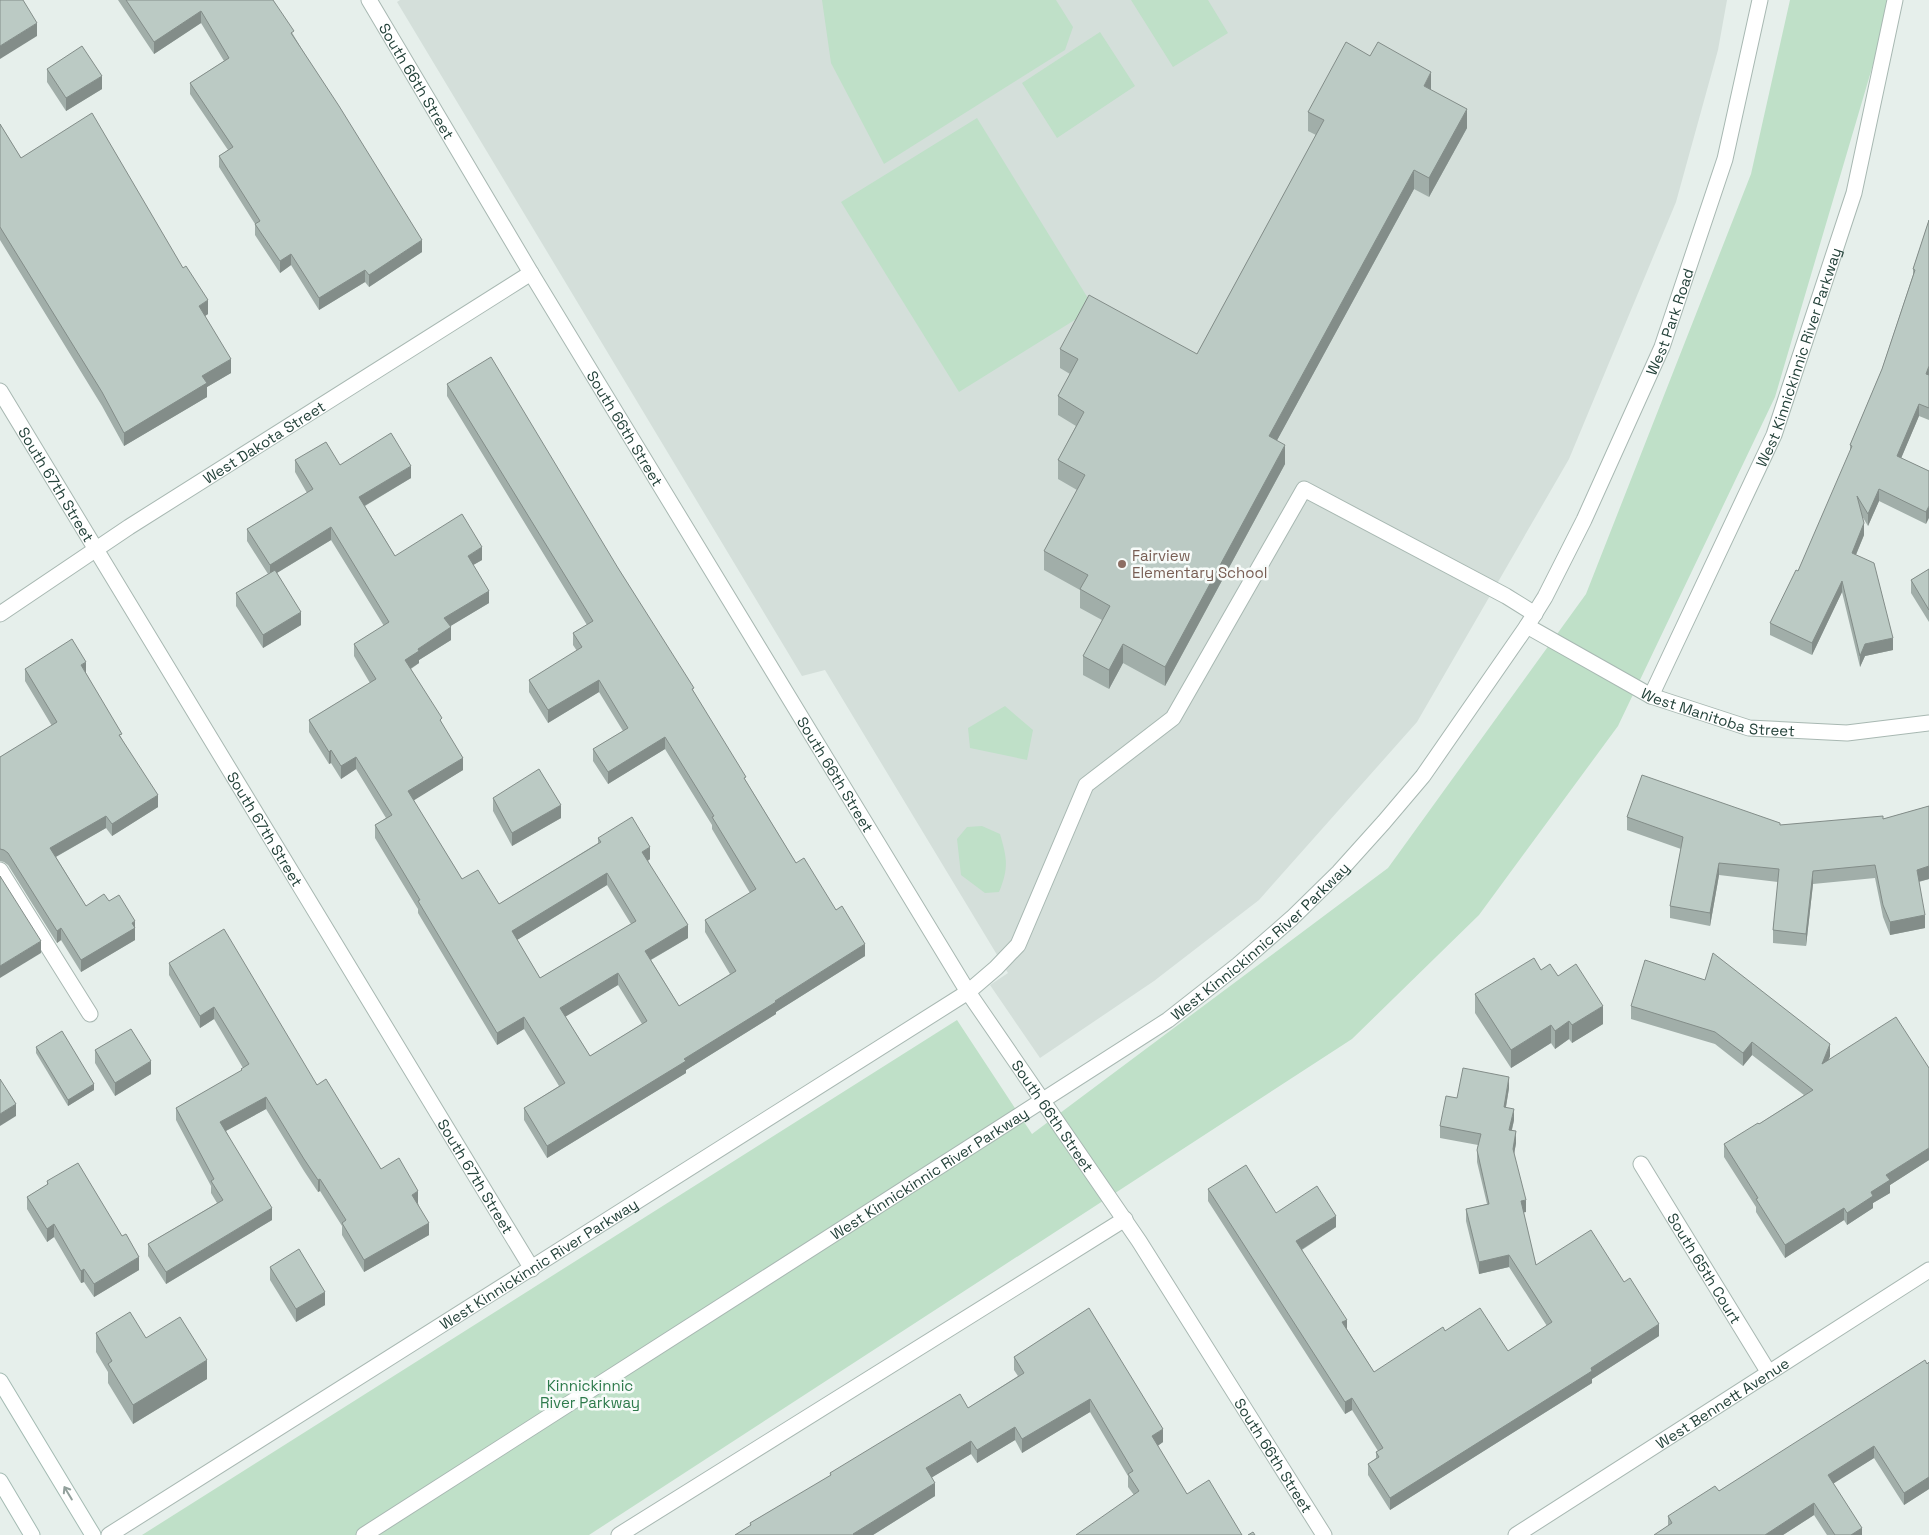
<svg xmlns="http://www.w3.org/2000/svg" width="1929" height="1535" font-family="'Space Grotesk',sans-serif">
<rect width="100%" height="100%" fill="#e6efeb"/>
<!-- built -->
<polygon fill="#d4dfda" points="400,0 1727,0 1718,50 1676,202 1569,459 1417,722 1259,900 1154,981 1040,1058 990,985 1008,973 825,670 802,676 397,2"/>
<!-- green -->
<g fill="#bfe0c8">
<polygon points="822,0 1056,0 1073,27 1065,50 884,164 831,63"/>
<polygon points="1131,0 1208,0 1228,33 1173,67"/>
<polygon points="1790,0 1892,0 1775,397 1618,726 1479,915 1352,1039 589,1535 142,1535 957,1020 1032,1134 1388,868 1586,594 1751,174"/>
<polygon points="1100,32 1135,86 1057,138 1022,83"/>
<polygon points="977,118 1094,308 959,392 841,202"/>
<polygon points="1005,706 1033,730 1027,760 970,748 968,728"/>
<path d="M982,826L1000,834C1007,858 1009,868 999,892L985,893L961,875L957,839L967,827Z"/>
</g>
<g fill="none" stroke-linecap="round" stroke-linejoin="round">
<defs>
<g id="lane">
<polyline points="0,870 90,1014"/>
<polyline points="968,992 996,968 1018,945 1086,785 1173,718 1304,489 1506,596 1535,614"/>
</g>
<g id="street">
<path id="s1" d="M369,0L531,273L968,992L1139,1241L1324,1535"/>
<path id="s2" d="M0,391L532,1269"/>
<path id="s3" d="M0,614L129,527L531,273"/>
<path id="s4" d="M1527,626L1651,696L1749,728L1847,733L1929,723"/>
<path id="s5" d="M1651,696L1774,435L1854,193L1895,0"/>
<path id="s6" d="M1641,1164L1769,1373"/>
<path id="s7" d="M109,1535L968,992"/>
<path id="s8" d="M364,1535L1168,1020L1238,965L1292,918L1339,872L1384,822L1423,776L1527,626L1545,597L1584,520L1662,347L1725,159L1760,0"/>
<polyline points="619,1535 1125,1219"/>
<path id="s9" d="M1516,1535L1929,1270"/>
</g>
<g id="secondary">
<polyline points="0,1381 93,1535"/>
<polyline points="0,1481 32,1535"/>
</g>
</defs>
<!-- lane casing -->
<use href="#lane" stroke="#a8b8b2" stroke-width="17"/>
<!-- street casing -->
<use href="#street" stroke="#a8b8b2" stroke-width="17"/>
<!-- secondary casing -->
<use href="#secondary" stroke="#a4bbb3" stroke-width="17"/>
<!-- lane -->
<use href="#lane" stroke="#fff" stroke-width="15"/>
<!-- street -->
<use href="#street" stroke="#fff" stroke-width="15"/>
<!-- secondary -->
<use href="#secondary" stroke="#fff" stroke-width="15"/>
</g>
<!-- wall -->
<g fill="#a1aea9" fill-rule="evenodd">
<polygon points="118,0 273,0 294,36 422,252 369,287 365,282 319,310 291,265 280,273 255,235 255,224 219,167 219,156 228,150 190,94 190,83 224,61 201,23 154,54"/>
<polygon points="47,69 102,89 66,111 47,82"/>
<polygon points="1431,90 1467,128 1429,197 1414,189 1277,440 1285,464 1165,686 1123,663 1109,689 1083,675 1083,656 1102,620 1080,608 1080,590 1044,570 1044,551 1077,490 1058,479 1058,460 1076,426 1058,415 1058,396 1070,374 1060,368 1060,349 1197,354 1316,135 1308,131 1308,112"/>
<polygon points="0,124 21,158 208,314 205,316 231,373 207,387 207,397 124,446 102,406 0,240"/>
<polygon points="1929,220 1929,420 1919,416 1901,458 1929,471 1926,524 1879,501 1868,526 1862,516 1864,535 1856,555 1893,650 1865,656 1860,667 1842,592 1812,655 1770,635 1770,623 1798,571 1850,453 1850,445 1882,369 1913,275 1913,269"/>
<path d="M447,384L618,568L694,692L746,781L796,863L836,910L865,956L776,1012V1014L686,1070V1073L547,1158L524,1120V1108L559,1086L524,1029L497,1045L418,913V909L375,838V825L386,818L356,769L341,779L331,763L329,764L309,732V720L370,683L354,656V644L384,626L331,540L277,573L301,625L263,648L236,606V593L268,574L247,541V529L307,493L295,472V460L340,465L411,478L365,506L395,556L482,560L473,565L489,603L450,626L451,640L419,660V663L411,669L442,723L463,770L413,800L462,879L499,904L598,843V838L650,859L648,861L688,938L651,960L679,1006L730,974L705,932V920L750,893L712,829V825L665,749L608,784L593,761V749L623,731L599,692L548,723L529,692V680L577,651L573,645V633L587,625L447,396ZM607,885L631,924L540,978L517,940ZM618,985L642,1024L590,1056L565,1016Z"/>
<polygon points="1929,569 1929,622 1911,593 1911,580"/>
<polygon points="25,669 86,673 122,739 158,807 112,836 106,828 56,857 86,906 109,901 135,927 135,940 81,972 61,940 57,943 8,865 4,862 0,861 0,757 52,726 25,681"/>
<polygon points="493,798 561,818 512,846 493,811"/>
<polygon points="1929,806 1929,879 1919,882 1925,928 1890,935 1883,917 1875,878 1813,884 1806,946 1773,943 1773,930 1778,882 1719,875 1710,926 1670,918 1670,906 1681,849 1627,830 1627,817 1780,825 1883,819"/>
<polygon points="169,963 317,1085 381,1169 418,1203 429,1235 364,1272 342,1235 342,1226 320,1191 318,1192 304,1171 266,1109 226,1131 272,1220 166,1284 148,1256 148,1244 217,1203 211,1193 211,1186 176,1120 176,1108 241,1071 241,1069 243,1068 214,1019 200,1028 169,975"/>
<polygon points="1541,970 1558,976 1603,1024 1572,1043 1569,1039 1555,1049 1551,1043 1511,1068 1475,1013 1475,994"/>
<polygon points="1631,1006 1830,1056 1829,1059 1929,1068 1929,1160 1890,1185 1890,1193 1873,1203 1873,1208 1847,1225 1844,1220 1785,1258 1756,1212 1756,1207 1724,1157 1724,1144 1759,1124 1804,1095 1752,1055 1743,1066 1715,1044 1631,1019"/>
<polygon points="36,1047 94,1090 68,1106 36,1053"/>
<polygon points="95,1050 151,1074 115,1096 95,1063"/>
<polygon points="1509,1088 1506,1107 1514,1120 1512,1130 1516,1143 1514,1154 1526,1212 1523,1212 1536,1265 1624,1282 1659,1336 1592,1379 1592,1383 1390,1510 1368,1475 1368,1464 1376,1458 1376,1452 1378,1451 1352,1410 1345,1414 1208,1201 1208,1189 1276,1213 1336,1227 1302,1250 1347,1329 1374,1372 1445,1331 1508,1351 1547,1326 1509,1267 1479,1274 1466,1221 1466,1209 1487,1204 1477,1162 1477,1150 1478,1145 1440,1138 1440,1126 1457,1098"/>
<polygon points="47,1181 139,1270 94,1297 84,1282 81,1283 54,1237 47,1242 27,1209 27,1197 47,1185"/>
<polygon points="270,1267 325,1305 296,1322 270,1280"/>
<polygon points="1089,1308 1163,1442 1157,1446 1187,1494 1242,1535 1134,1495 1128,1487 1128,1476 1090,1412 1022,1453 1015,1440 977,1463 971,1454 932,1477 935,1496 873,1535 735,1535 750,1526 750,1523 830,1476 830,1473 968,1408 1018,1376 1014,1370 1014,1357"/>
<polygon points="96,1333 146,1338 207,1379 133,1424 108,1383 108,1372 96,1352"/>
<polygon points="1929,1362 1929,1489 1904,1505 1874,1458 1833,1483 1862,1535 1827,1535 1814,1515 1783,1535 1654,1535 1668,1526 1668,1516 1719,1491"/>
</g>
<!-- shaded-wall -->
<g fill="#838d89">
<polygon points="201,11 201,23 154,54 154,42"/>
<polygon points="37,23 37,36 0,59 0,46"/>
<polygon points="1431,72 1431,90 1424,86"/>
<polygon points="102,76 102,89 66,111 66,98"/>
<polygon points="1467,109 1467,128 1429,197 1429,178"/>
<polygon points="1414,170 1414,189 1269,455 1269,436"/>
<polygon points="422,240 422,252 369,287 369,275"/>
<polygon points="291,254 291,265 280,273 280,261"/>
<polygon points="365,270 365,282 319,310 319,298"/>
<polygon points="208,300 208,314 199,320 199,306"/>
<polygon points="231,359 231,373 207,387 207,397 124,446 124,433 202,376"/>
<polygon points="1929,366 1929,378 1926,374"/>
<polygon points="1919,404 1919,416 1897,468 1897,456"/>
<polygon points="1285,445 1285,464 1165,686 1165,667"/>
<polygon points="411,466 411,478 359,509 359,497"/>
<polygon points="1879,489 1879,501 1868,526 1868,514"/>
<polygon points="1929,506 1929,518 1926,524 1926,512"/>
<polygon points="1864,523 1864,535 1852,564 1852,553"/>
<polygon points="331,527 331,540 270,577 270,565"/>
<polygon points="482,547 482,560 468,568 468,556"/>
<polygon points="1842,581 1842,592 1812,655 1812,643"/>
<polygon points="489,591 489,603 444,630 444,618"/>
<polygon points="301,612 301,625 263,648 263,635"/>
<polygon points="451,627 451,640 419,660 419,663 405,672 405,660 418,649"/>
<polygon points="1893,638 1893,650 1865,656 1860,667 1860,656 1865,644"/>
<polygon points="1123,644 1123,663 1109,689 1109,670"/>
<polygon points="86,662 86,674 81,665"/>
<polygon points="599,680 599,692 548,723 548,710"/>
<polygon points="665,737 665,749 608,784 608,772"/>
<polygon points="331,750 331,763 329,764 329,752"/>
<polygon points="356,757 356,769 341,779 341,766"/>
<polygon points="463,758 463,770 408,804 408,791"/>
<polygon points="158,795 158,807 112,836 112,824"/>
<polygon points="561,805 561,818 512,846 512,833"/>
<polygon points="106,816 106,828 50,860 50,848"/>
<polygon points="650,847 650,859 642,864 642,852"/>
<polygon points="1719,863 1719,875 1710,926 1710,913"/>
<polygon points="1929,866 1929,879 1917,882 1917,870"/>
<polygon points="1813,871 1813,884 1806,946 1806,934"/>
<polygon points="607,873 607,885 512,943 512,931"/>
<polygon points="1925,915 1925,928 1890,935 1890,922"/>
<polygon points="135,921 135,940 81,972 81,960"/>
<polygon points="688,925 688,938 645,963 645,951"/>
<polygon points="61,928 61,940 57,943 57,931"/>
<polygon points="41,941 41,953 0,978 0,966"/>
<polygon points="865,944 865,956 776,1012 776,1014 686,1070 686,1073 547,1158 547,1146"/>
<polygon points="618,973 618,985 560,1020 560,1008"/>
<polygon points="1603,1006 1603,1024 1572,1043 1572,1025"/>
<polygon points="214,1007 214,1019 200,1028 200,1016"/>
<polygon points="524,1017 524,1029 497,1045 497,1033"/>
<polygon points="1569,1021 1569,1039 1555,1049 1555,1031"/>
<polygon points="1551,1025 1551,1043 1511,1068 1511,1050"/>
<polygon points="1752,1042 1752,1055 1743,1066 1743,1053"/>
<polygon points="1830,1044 1830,1056 1822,1076 1822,1064"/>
<polygon points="151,1061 151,1074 115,1096 115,1083"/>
<polygon points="1509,1077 1509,1088 1504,1118 1504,1107"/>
<polygon points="94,1084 94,1090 68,1106 68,1100"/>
<polygon points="266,1097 266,1109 220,1134 220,1122"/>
<polygon points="16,1104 16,1116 0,1126 0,1114"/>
<polygon points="1514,1109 1514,1120 1509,1141 1509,1130"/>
<polygon points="1516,1131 1516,1143 1513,1160 1513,1149"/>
<polygon points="1929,1148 1929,1160 1890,1185 1890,1193 1873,1203 1873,1208 1847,1225 1847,1213 1871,1192 1886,1175"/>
<polygon points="320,1179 320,1191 318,1192 318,1180"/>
<polygon points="418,1191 418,1203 412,1207 412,1195"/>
<polygon points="1526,1200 1526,1212 1521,1213 1521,1201"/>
<polygon points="272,1208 272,1220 166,1284 166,1272"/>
<polygon points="1844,1208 1844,1220 1785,1258 1785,1245"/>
<polygon points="1336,1216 1336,1227 1296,1253 1296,1241"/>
<polygon points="429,1223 429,1235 364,1272 364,1260"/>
<polygon points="54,1224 54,1237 47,1242 47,1229"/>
<polygon points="1509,1255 1509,1267 1479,1274 1479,1262"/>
<polygon points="139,1257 139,1270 94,1297 94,1284"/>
<polygon points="84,1269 84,1282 81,1283 81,1271"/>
<polygon points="325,1292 325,1305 296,1322 296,1309"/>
<polygon points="1347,1320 1347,1332 1342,1322"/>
<polygon points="1659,1324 1659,1336 1592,1379 1592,1383 1390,1510 1390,1498"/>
<polygon points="207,1360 207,1379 133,1424 133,1405"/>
<polygon points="1352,1398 1352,1410 1345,1414 1345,1402"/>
<polygon points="1090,1399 1090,1412 1022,1453 1022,1439"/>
<polygon points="1015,1427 1015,1440 977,1463 977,1450"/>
<polygon points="1163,1429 1163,1442 1152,1450 1152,1436"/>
<polygon points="971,1441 971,1454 926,1481 926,1468"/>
<polygon points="1874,1446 1874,1458 1828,1487 1828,1475"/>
<polygon points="1929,1477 1929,1489 1904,1505 1904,1493"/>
<polygon points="935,1483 935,1496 873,1535 853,1535 853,1534"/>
<polygon points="1814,1503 1814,1515 1783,1535 1765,1535"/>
<polygon points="1862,1528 1862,1535 1851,1535"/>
</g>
<!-- building -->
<g fill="#bbcac4" stroke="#838d89" fill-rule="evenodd">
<polygon points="0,0 23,0 37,23 0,46"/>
<polygon points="126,0 273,0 294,31 291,33 339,106 422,240 369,275 365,270 319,298 291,254 280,261 255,224 260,221 219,156 233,147 190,83 229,58 201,11 154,42"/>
<polygon points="1346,42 1370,56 1378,42 1431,72 1424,86 1467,109 1429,178 1414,170 1269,436 1285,445 1165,667 1123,644 1109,670 1083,656 1110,606 1080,589 1088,575 1044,551 1085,475 1058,460 1084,412 1058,396 1078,359 1060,349 1089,295 1197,354 1324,120 1308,112"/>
<polygon points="82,46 102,76 66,98 47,69"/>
<polygon points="92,113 183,268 186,266 208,300 199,306 231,359 202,376 207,383 124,433 102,392 0,227 0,124 21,158"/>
<polygon points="1929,220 1929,366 1926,374 1929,375 1929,408 1919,404 1897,456 1929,471 1929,506 1926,512 1879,489 1868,514 1857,496 1864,523 1852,553 1874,563 1893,638 1865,644 1860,656 1842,581 1812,643 1770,623 1796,570 1798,571 1852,446 1850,445 1882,369 1915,270 1913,269"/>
<path d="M491,357L618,568L694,688L692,689L746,777L744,778L796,863L804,858L836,910L842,906L865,944L775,1001L776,1002L684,1059L686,1061L547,1146L524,1108L565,1083L524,1017L497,1033L418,901L420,900L375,825L392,815L356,757L341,766L331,750L329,752L309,720L376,679L354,644L389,622L331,527L270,565L247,529L313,489L295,460L326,442L340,465L391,433L411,466L359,497L395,556L462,514L482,547L468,556L489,591L444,618L451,627L418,649L419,651L405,660L442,718L440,720L463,758L408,791L462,879L478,870L499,904L601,842L598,838L632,817L650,847L642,852L688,925L645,951L679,1006L736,971L705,920L756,889L712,817L714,816L665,737L608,772L593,749L628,728L599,680L548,710L529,680L582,647L573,633L593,621L447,384ZM607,873L636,921L540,978L512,931ZM618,973L647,1021L590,1056L560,1008Z"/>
<polygon points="1929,569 1929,610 1911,580"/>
<polygon points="275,570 301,612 263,635 236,593"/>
<polygon points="72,639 86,662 81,665 122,734 119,735 158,795 112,824 106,816 50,848 86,906 104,894 109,901 119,895 135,921 132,923 135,928 81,960 61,928 57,931 8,853 4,850 0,849 0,757 57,722 25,669"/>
<polygon points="539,769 561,805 512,833 493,798"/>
<polygon points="1642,775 1780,823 1780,825 1883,816 1883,819 1929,806 1929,866 1917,870 1925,915 1890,922 1883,905 1875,865 1813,871 1806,934 1773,930 1779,869 1719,863 1710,913 1670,906 1683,837 1627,817"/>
<polygon points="0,876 41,941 0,966"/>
<polygon points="224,929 317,1085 326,1079 381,1169 399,1158 418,1191 412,1195 429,1223 364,1260 342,1223 346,1220 320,1179 318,1180 304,1159 266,1097 220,1122 272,1208 166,1272 148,1244 223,1200 211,1181 214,1179 176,1108 242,1070 241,1069 249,1064 214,1007 200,1016 169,963"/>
<polygon points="1713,953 1830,1044 1822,1064 1896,1017 1929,1068 1929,1148 1886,1175 1890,1180 1871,1192 1873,1196 1847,1213 1844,1208 1785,1245 1756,1199 1758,1198 1724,1144 1758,1123 1759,1124 1813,1090 1752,1042 1743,1053 1715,1032 1631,1006 1645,960 1705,980"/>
<polygon points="1534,958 1541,970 1550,964 1558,976 1576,964 1603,1006 1572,1025 1569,1021 1555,1031 1551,1025 1511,1050 1475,994"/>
<polygon points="131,1029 151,1061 115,1083 95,1050"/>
<polygon points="62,1031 94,1084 68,1100 36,1047"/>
<polygon points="1463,1068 1509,1077 1504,1107 1514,1109 1509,1130 1516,1131 1513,1149 1526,1200 1521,1201 1536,1265 1591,1230 1624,1282 1630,1278 1659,1324 1591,1368 1592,1371 1390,1498 1368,1464 1379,1457 1376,1452 1383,1448 1352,1398 1345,1402 1208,1189 1246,1165 1276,1213 1317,1186 1336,1216 1296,1241 1347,1320 1342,1322 1374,1372 1443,1327 1445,1331 1480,1308 1508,1351 1552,1322 1509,1255 1479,1262 1466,1209 1489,1204 1477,1150 1481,1134 1440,1126 1446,1096 1457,1098"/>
<polygon points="0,1079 16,1104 0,1114"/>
<polygon points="78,1163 122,1236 126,1234 139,1257 94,1284 84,1269 81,1271 54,1224 47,1229 27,1197 48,1184 47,1181"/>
<polygon points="299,1249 325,1292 296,1309 270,1267"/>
<polygon points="1089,1308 1163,1429 1152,1436 1187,1494 1209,1480 1242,1535 1076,1535 1139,1491 1128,1474 1133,1471 1090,1399 1022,1439 1015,1427 977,1450 971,1441 926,1468 935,1483 853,1534 854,1535 735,1535 751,1525 750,1523 831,1475 830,1473 960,1394 968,1408 1024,1373 1014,1357"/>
<polygon points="130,1312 146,1338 180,1317 207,1360 133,1405 108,1364 112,1361 96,1333"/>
<polygon points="1925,1360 1927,1364 1929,1362 1929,1477 1904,1493 1874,1446 1828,1475 1862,1528 1851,1535 1835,1535 1814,1503 1765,1535 1654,1535 1672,1523 1668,1516 1715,1486 1719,1491"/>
<polygon points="1253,1532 1255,1535 1248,1535"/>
</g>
<!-- one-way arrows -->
<defs><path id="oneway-shaft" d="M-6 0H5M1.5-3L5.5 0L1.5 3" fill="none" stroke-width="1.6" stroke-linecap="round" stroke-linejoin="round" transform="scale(1.25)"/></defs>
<use stroke="#92a09c" href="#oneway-shaft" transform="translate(68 1493) rotate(-121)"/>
<!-- markers -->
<circle fill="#8d6e63" stroke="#f7fbf9" stroke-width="2" cx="1122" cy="564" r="5"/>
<g text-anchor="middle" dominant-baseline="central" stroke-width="5" stroke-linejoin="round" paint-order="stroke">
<!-- street labels -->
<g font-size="15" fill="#24423a" stroke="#f7fbf9">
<text stroke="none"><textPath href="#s1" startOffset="94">South 66th Street</textPath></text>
<text stroke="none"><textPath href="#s8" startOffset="1828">West Park Road</textPath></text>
<text stroke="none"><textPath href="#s5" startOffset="370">West Kinnickinnic River Parkway</textPath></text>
<text stroke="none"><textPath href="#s1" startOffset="499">South 66th Street</textPath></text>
<text stroke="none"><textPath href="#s3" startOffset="315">West Dakota Street</textPath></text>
<text stroke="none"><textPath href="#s2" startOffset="109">South 67th Street</textPath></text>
<text stroke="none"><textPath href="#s4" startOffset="212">West Manitoba Street</textPath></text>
<text stroke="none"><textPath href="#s1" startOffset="904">South 66th Street</textPath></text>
<text stroke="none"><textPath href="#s2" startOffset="512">South 67th Street</textPath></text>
<text stroke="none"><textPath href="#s8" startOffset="1076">West Kinnickinnic River Parkway</textPath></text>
<text stroke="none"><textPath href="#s1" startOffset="1309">South 66th Street</textPath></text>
<text stroke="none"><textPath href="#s8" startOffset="671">West Kinnickinnic River Parkway</textPath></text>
<text stroke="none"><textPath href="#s2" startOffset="918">South 67th Street</textPath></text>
<text stroke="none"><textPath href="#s7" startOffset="508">West Kinnickinnic River Parkway</textPath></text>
<text stroke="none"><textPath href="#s6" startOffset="122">South 65th Court</textPath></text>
<text stroke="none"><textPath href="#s9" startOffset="245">West Bennett Avenue</textPath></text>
<text stroke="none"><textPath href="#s1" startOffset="1714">South 66th Street</textPath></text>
</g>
<!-- education labels -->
<g font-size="15" fill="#785e54" stroke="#f7fbf9" text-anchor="start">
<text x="1132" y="555">Fairview<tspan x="1132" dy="17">Elementary School</tspan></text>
</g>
<!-- park labels -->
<g font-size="15" fill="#2d7a4b" stroke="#f7fbf9">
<text x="590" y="1385">Kinnickinnic<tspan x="590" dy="17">River Parkway</tspan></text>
</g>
</g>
</svg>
